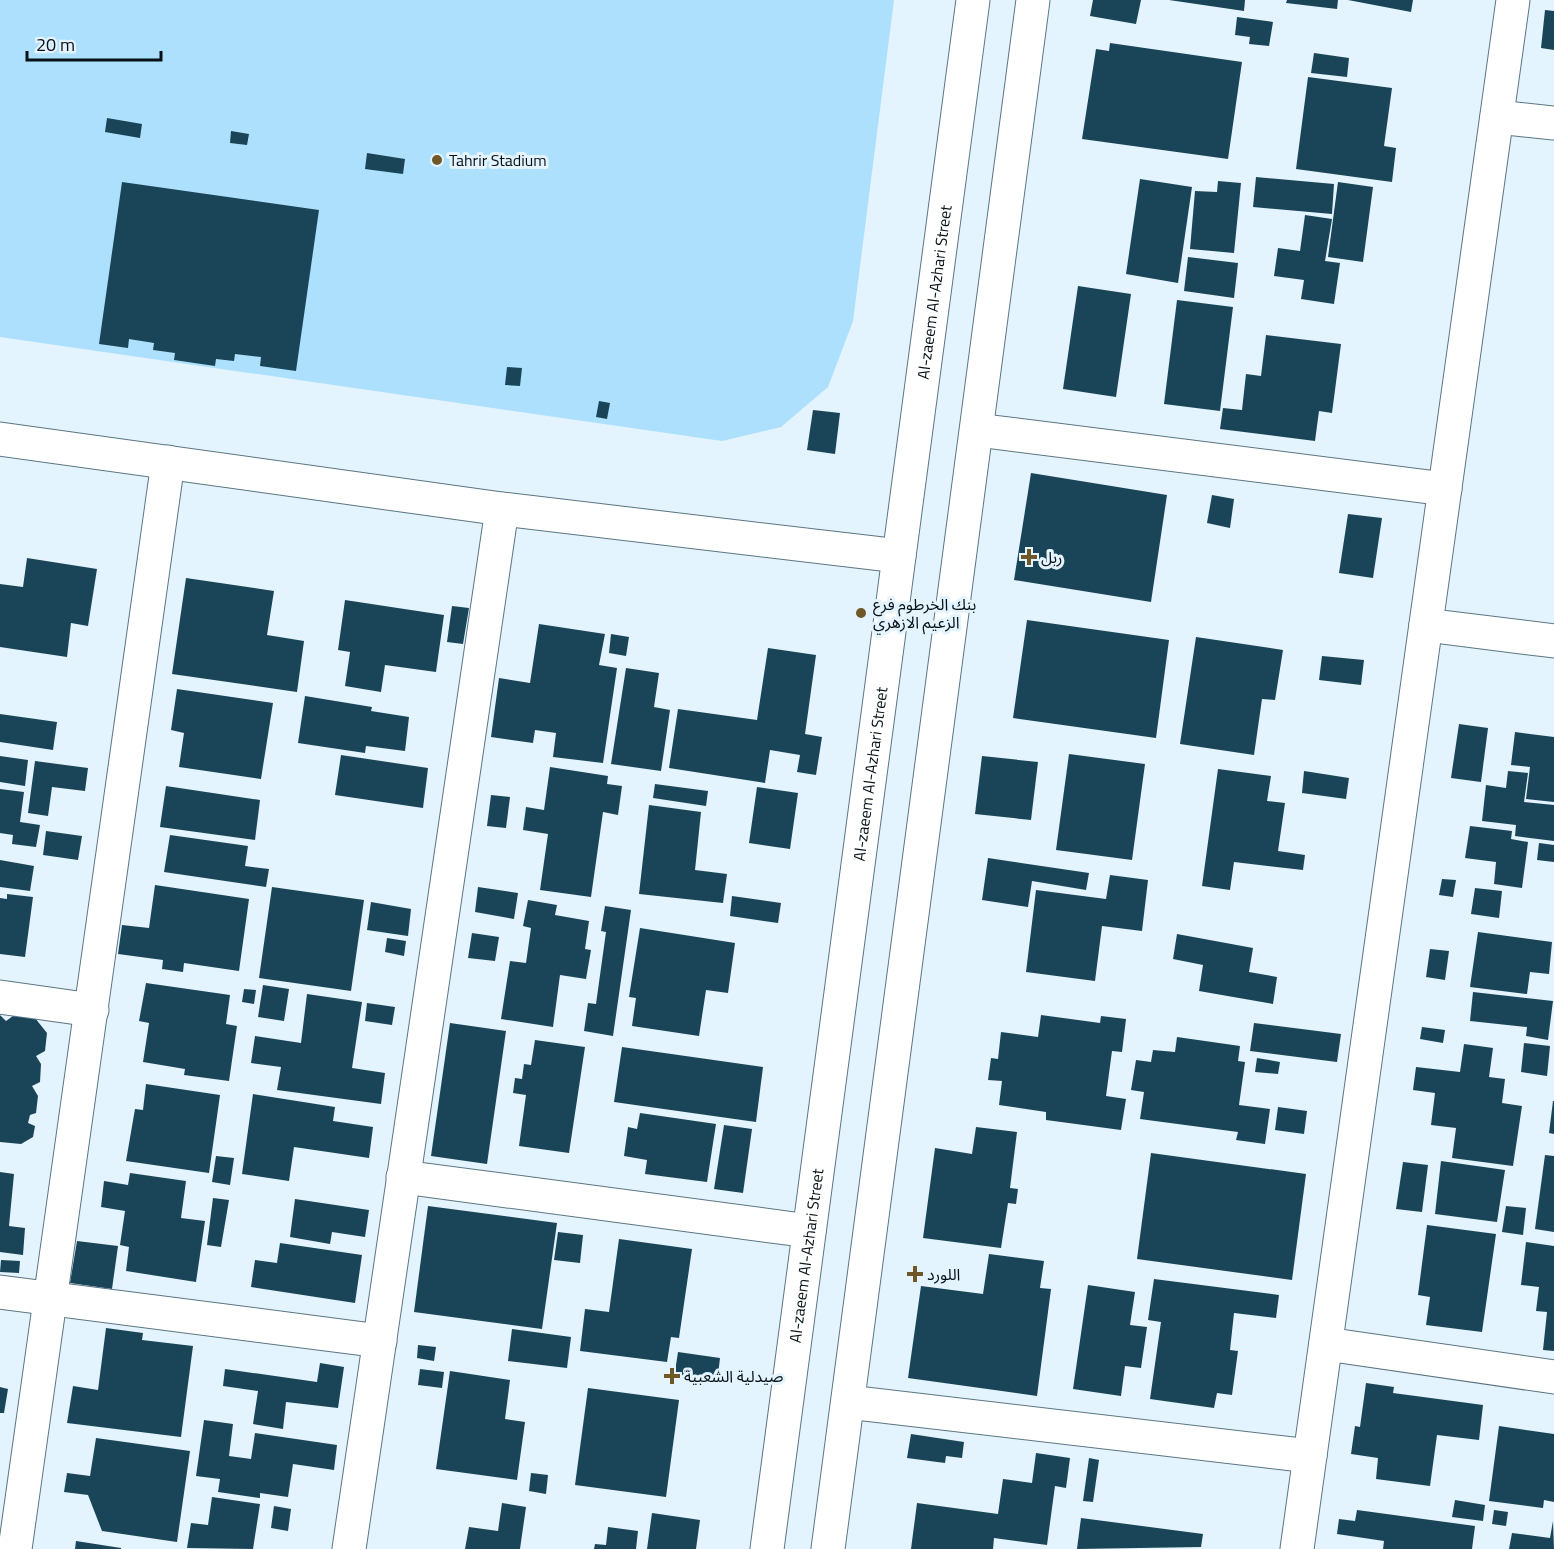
<svg xmlns="http://www.w3.org/2000/svg" width="1554" height="1549" font-family="'Titillium Web','Noto Sans Arabic',sans-serif">
<rect width="100%" height="100%" fill="#e3f4fe"/>
<!-- green -->
<polygon fill="#ade0fc" points="0,0 894,0 853,321 828,387 781,427 722,441 0,337"/>
<!-- building -->
<g fill="#1a4559">
<polygon points="1093,0 1141,0 1136,24 1090,16"/>
<polygon points="1169,0 1245,0 1244,11"/>
<polygon points="1287,0 1338,0 1337,9 1286,3"/>
<polygon points="1348,0 1413,0 1411,12"/>
<polygon points="1545,10 1554,11 1554,50 1541,48"/>
<polygon points="1237,17 1273,22 1269,46 1249,44 1250,37 1235,35"/>
<polygon points="1110,43 1242,62 1228,159 1082,139 1096,49 1109,51"/>
<polygon points="1314,53 1349,58 1347,77 1311,73"/>
<polygon points="1308,77 1392,88 1384,146 1396,148 1392,182 1296,169"/>
<polygon points="107,118 142,124 140,138 105,132"/>
<polygon points="231,131 249,134 247,145 230,143"/>
<polygon points="367,153 405,159 403,174 365,169"/>
<polygon points="1256,177 1334,184 1332,214 1253,207"/>
<polygon points="1140,179 1192,187 1178,283 1126,274"/>
<polygon points="1218,181 1241,183 1234,253 1190,249 1195,191 1217,192"/>
<polygon points="122,182 319,210 296,371 260,366 261,357 235,354 234,361 216,359 215,366 174,360 175,353 153,350 154,343 129,339 128,348 99,344"/>
<polygon points="1338,182 1373,187 1363,262 1328,257"/>
<polygon points="1305,215 1332,219 1325,261 1340,263 1334,304 1301,299 1304,280 1274,276 1278,248 1300,251"/>
<polygon points="1188,257 1238,263 1234,298 1184,291"/>
<polygon points="1078,286 1131,294 1116,397 1063,389"/>
<polygon points="1177,300 1233,307 1220,411 1164,404"/>
<polygon points="1266,335 1341,344 1332,413 1319,411 1315,441 1220,429 1223,408 1242,410 1246,374 1261,376"/>
<polygon points="507,367 522,368 520,386 505,385"/>
<polygon points="599,401 610,403 607,419 596,417"/>
<polygon points="813,410 840,413 835,454 807,450"/>
<polygon points="1031,473 1167,495 1151,602 1014,580"/>
<polygon points="1212,495 1234,499 1230,528 1207,523"/>
<polygon points="1348,514 1382,518 1373,578 1339,573"/>
<polygon points="27,558 97,569 88,626 71,623 67,657 0,647 0,584 23,587"/>
<polygon points="186,578 274,591 267,635 304,641 297,692 172,674"/>
<polygon points="345,600 444,615 436,672 385,665 381,692 345,686 350,652 338,650"/>
<polygon points="452,606 469,608 463,644 447,642"/>
<polygon points="1027,620 1169,640 1156,738 1013,718"/>
<polygon points="539,624 605,634 599,665 617,668 603,763 553,757 556,733 535,730 533,743 491,737 499,678 530,683"/>
<polygon points="611,634 629,637 626,656 609,653"/>
<polygon points="1196,637 1283,650 1275,700 1262,699 1254,755 1180,744"/>
<polygon points="768,648 816,655 805,734 822,737 816,775 797,772 800,755 770,750 765,783 669,768 678,709 757,720"/>
<polygon points="1322,656 1364,660 1361,685 1319,680"/>
<polygon points="626,668 659,673 654,707 670,710 661,771 611,764"/>
<polygon points="177,689 273,703 261,779 179,767 184,733 171,730"/>
<polygon points="305,696 372,707 371,711 409,717 405,751 366,746 365,753 298,743"/>
<polygon points="0,714 57,722 53,750 0,742"/>
<polygon points="1459,724 1488,728 1481,782 1451,778"/>
<polygon points="1515,732 1554,737 1554,802 1526,799 1530,767 1511,765"/>
<polygon points="1069,754 1145,764 1132,860 1056,850"/>
<polygon points="341,755 428,768 423,808 335,795"/>
<polygon points="0,756 28,760 25,786 0,782"/>
<polygon points="982,756 1038,762 1031,820 975,814"/>
<polygon points="35,761 88,768 85,791 52,787 48,816 28,813"/>
<polygon points="550,767 608,776 607,784 622,786 618,815 603,812 591,897 540,890 548,834 523,830 526,807 544,810"/>
<polygon points="1218,769 1271,776 1267,801 1285,803 1278,851 1305,855 1303,870 1234,862 1230,890 1202,886"/>
<polygon points="1304,771 1349,778 1346,799 1302,793"/>
<polygon points="1508,771 1528,773 1524,802 1554,805 1554,841 1515,836 1516,825 1482,821 1486,785 1506,788"/>
<polygon points="655,784 708,791 706,806 653,798"/>
<polygon points="166,786 260,800 255,840 160,827"/>
<polygon points="757,787 798,793 790,849 749,843"/>
<polygon points="0,789 24,792 20,822 40,825 36,847 12,844 13,835 0,833"/>
<polygon points="491,795 510,797 506,828 487,826"/>
<polygon points="649,805 701,812 695,870 727,874 723,903 639,894"/>
<polygon points="1470,826 1512,831 1511,839 1528,842 1522,888 1494,884 1496,862 1465,858"/>
<polygon points="46,831 82,836 78,860 43,855"/>
<polygon points="170,835 248,846 245,866 269,869 266,887 164,872"/>
<polygon points="1539,843 1554,845 1554,862 1537,860"/>
<polygon points="988,858 1089,873 1086,890 1032,881 1028,907 982,900"/>
<polygon points="0,860 34,866 30,891 0,887"/>
<polygon points="1110,875 1148,880 1142,931 1102,926 1095,981 1026,972 1036,890 1106,899"/>
<polygon points="1442,879 1456,880 1453,897 1439,895"/>
<polygon points="155,885 249,899 239,971 184,963 183,972 162,969 163,960 118,954 122,925 149,928"/>
<polygon points="272,887 364,900 351,991 259,978"/>
<polygon points="478,887 518,893 514,919 475,912"/>
<polygon points="1475,888 1502,891 1499,918 1471,914"/>
<polygon points="7,894 33,897 25,957 0,954 0,898 7,899"/>
<polygon points="732,896 781,903 778,923 730,916"/>
<polygon points="528,900 557,905 555,915 589,921 585,949 591,950 586,979 560,975 553,1027 501,1019 510,961 526,963 531,928 523,926"/>
<polygon points="371,902 411,909 408,936 367,930"/>
<polygon points="605,906 631,910 613,1036 584,1031 588,1003 596,1004 606,932 601,931"/>
<polygon points="640,928 735,943 728,993 706,990 699,1036 632,1026 636,998 629,997"/>
<polygon points="1478,932 1552,942 1549,974 1530,972 1527,994 1470,987"/>
<polygon points="472,933 499,937 495,961 468,958"/>
<polygon points="1177,934 1253,948 1249,972 1277,977 1273,1004 1199,991 1203,965 1173,959"/>
<polygon points="387,938 406,941 404,956 385,952"/>
<polygon points="1430,949 1449,951 1445,980 1426,977"/>
<polygon points="146,983 230,995 226,1024 237,1026 229,1081 184,1075 185,1069 143,1062 149,1023 139,1021"/>
<polygon points="263,985 289,989 284,1021 258,1017"/>
<polygon points="244,989 256,990 254,1004 242,1002"/>
<polygon points="1473,992 1553,1001 1548,1040 1526,1036 1527,1027 1470,1021"/>
<polygon points="307,994 362,1002 352,1068 385,1073 381,1104 277,1090 281,1067 251,1063 255,1036 301,1043"/>
<polygon points="367,1003 395,1007 392,1025 365,1021"/>
<polygon points="0,1015 6,1021 13,1016 35,1018 47,1033 45,1051 36,1056 41,1064 40,1082 32,1086 38,1096 36,1113 30,1115 28,1123 35,1126 33,1137 21,1144 0,1142"/>
<polygon points="1041,1015 1100,1023 1101,1016 1126,1019 1122,1052 1112,1051 1106,1096 1126,1099 1121,1130 1046,1120 1046,1112 999,1105 1002,1081 988,1080 991,1058 998,1059 1001,1032 1038,1037"/>
<polygon points="450,1023 506,1031 487,1164 431,1156"/>
<polygon points="1254,1023 1341,1034 1337,1062 1250,1051"/>
<polygon points="1422,1027 1445,1030 1443,1043 1420,1039"/>
<polygon points="1177,1037 1240,1046 1238,1061 1245,1062 1239,1105 1270,1109 1265,1144 1236,1140 1238,1132 1140,1119 1144,1092 1131,1090 1136,1060 1151,1062 1153,1050 1175,1052"/>
<polygon points="535,1040 585,1047 569,1153 519,1146 526,1095 513,1093 515,1078 522,1079 524,1064 531,1065"/>
<polygon points="1524,1043 1550,1046 1547,1076 1521,1072"/>
<polygon points="1464,1044 1493,1048 1489,1077 1505,1079 1502,1103 1522,1106 1513,1166 1452,1158 1456,1128 1431,1125 1435,1093 1413,1090 1416,1067 1460,1072"/>
<polygon points="622,1047 763,1067 756,1122 614,1102"/>
<polygon points="1257,1058 1280,1062 1278,1074 1255,1072"/>
<polygon points="146,1084 220,1095 209,1173 126,1161 135,1109 143,1110"/>
<polygon points="253,1094 335,1107 333,1121 373,1127 369,1158 294,1147 289,1181 242,1174"/>
<polygon points="1553,1101 1554,1101 1554,1134 1549,1133"/>
<polygon points="1278,1107 1307,1111 1304,1134 1275,1130"/>
<polygon points="640,1113 716,1124 707,1182 645,1174 647,1160 624,1156 628,1127 637,1129"/>
<polygon points="724,1125 752,1129 743,1193 714,1189"/>
<polygon points="976,1127 1017,1132 1010,1188 1018,1189 1016,1204 1008,1203 1001,1248 923,1238 935,1148 972,1154"/>
<polygon points="1151,1153 1306,1174 1292,1280 1137,1259"/>
<polygon points="1545,1155 1554,1156 1554,1232 1535,1229"/>
<polygon points="216,1156 234,1158 230,1185 212,1182"/>
<polygon points="1441,1161 1505,1170 1497,1222 1435,1214"/>
<polygon points="1403,1162 1428,1165 1422,1212 1396,1209"/>
<polygon points="0,1172 14,1174 9,1226 25,1228 23,1255 0,1252"/>
<polygon points="130,1173 186,1181 181,1218 205,1221 196,1282 126,1271 129,1247 120,1245 125,1211 101,1207 104,1181 128,1185"/>
<polygon points="213,1198 229,1200 221,1247 207,1245"/>
<polygon points="295,1199 369,1210 365,1237 332,1232 330,1244 290,1237"/>
<polygon points="428,1206 557,1223 542,1329 414,1312"/>
<polygon points="1506,1206 1526,1208 1523,1235 1502,1232"/>
<polygon points="1427,1225 1496,1234 1482,1332 1426,1325 1430,1297 1418,1295"/>
<polygon points="558,1232 583,1235 580,1263 554,1260"/>
<polygon points="619,1239 692,1249 679,1338 671,1337 667,1362 580,1351 585,1309 609,1312"/>
<polygon points="77,1241 118,1246 112,1289 70,1283"/>
<polygon points="1526,1242 1554,1246 1554,1351 1543,1350 1547,1312 1536,1311 1539,1287 1521,1285"/>
<polygon points="280,1243 362,1255 355,1303 251,1287 255,1260 277,1263"/>
<polygon points="989,1254 1044,1261 1040,1288 1051,1289 1037,1396 908,1378 921,1286 983,1294"/>
<polygon points="1,1260 20,1261 19,1273 0,1272"/>
<polygon points="1154,1279 1279,1295 1276,1318 1234,1313 1230,1350 1238,1351 1232,1395 1217,1393 1214,1408 1150,1399 1161,1322 1148,1320"/>
<polygon points="1088,1285 1135,1292 1130,1325 1147,1327 1141,1368 1125,1366 1121,1396 1073,1389"/>
<polygon points="106,1328 143,1333 142,1340 193,1346 181,1437 67,1423 73,1386 98,1390"/>
<polygon points="512,1329 571,1337 567,1368 508,1361"/>
<polygon points="418,1345 436,1347 434,1361 417,1358"/>
<polygon points="678,1352 720,1358 717,1384 674,1378"/>
<polygon points="320,1363 344,1367 338,1408 286,1402 283,1429 253,1424 258,1391 223,1386 225,1369 317,1382"/>
<polygon points="420,1369 444,1372 442,1388 418,1385"/>
<polygon points="450,1371 510,1380 505,1419 525,1422 517,1480 436,1469"/>
<polygon points="1366,1383 1394,1387 1393,1393 1483,1405 1479,1440 1437,1435 1430,1486 1376,1479 1378,1458 1351,1454 1355,1426 1360,1427"/>
<polygon points="0,1387 8,1389 4,1413 0,1413"/>
<polygon points="588,1388 679,1400 666,1497 575,1485"/>
<polygon points="204,1420 233,1424 229,1456 251,1459 255,1433 337,1445 334,1470 293,1464 288,1497 260,1493 260,1498 218,1492 220,1479 196,1476"/>
<polygon points="1499,1426 1554,1434 1554,1502 1544,1500 1543,1508 1489,1501"/>
<polygon points="911,1434 964,1442 962,1458 946,1456 945,1463 907,1458"/>
<polygon points="96,1438 190,1451 177,1542 102,1531 88,1495 64,1492 67,1473 90,1476"/>
<polygon points="1036,1453 1070,1458 1066,1488 1055,1486 1047,1545 994,1538 993,1549 911,1549 917,1503 998,1514 1003,1479 1032,1483"/>
<polygon points="1089,1458 1099,1460 1093,1502 1083,1501"/>
<polygon points="531,1473 548,1475 546,1494 529,1491"/>
<polygon points="212,1497 260,1504 253,1549 187,1548 191,1523 208,1525"/>
<polygon points="1455,1500 1485,1505 1483,1521 1452,1517"/>
<polygon points="502,1503 526,1507 520,1549 465,1549 469,1527 498,1531"/>
<polygon points="274,1506 291,1509 288,1531 271,1528"/>
<polygon points="1357,1510 1475,1526 1472,1549 1383,1549 1384,1541 1337,1534 1339,1519 1355,1521"/>
<polygon points="1494,1510 1508,1512 1506,1526 1492,1524"/>
<polygon points="652,1513 700,1520 696,1549 647,1549"/>
<polygon points="1081,1518 1203,1534 1201,1547 1077,1549"/>
<polygon points="1553,1521 1554,1549 1509,1549 1512,1533 1550,1538"/>
<polygon points="608,1527 638,1531 636,1549 594,1549 595,1544 606,1545"/>
<polygon points="76,1541 121,1548 121,1549 75,1549"/>
</g>
<g fill="none" stroke-linecap="round" stroke-linejoin="round">
<defs>
<g id="minor">
<polyline points="1497,117 1554,123"/>
<polyline points="977,430 1445,489"/>
<polyline points="0,439 502,509 899,556"/>
<polyline points="1426,625 1554,641"/>
<polyline points="0,997 92,1010"/>
<polyline points="403,1177 809,1231"/>
<polyline points="0,1292 380,1341"/>
<polyline points="1326,1344 1554,1377"/>
<polyline points="848,1402 1310,1456"/>
<polyline points="15,1549 168,462"/>
<polyline points="349,1549 502,509"/>
<polyline points="1297,1549 1513,0"/>
</g>
<g id="primary">
<path id="s1" d="M767,1549L973,0"/>
<polyline points="828,1549 1033,0"/>
</g>
</defs>
<!-- minor casing -->
<use href="#minor" stroke="#5b7583" stroke-width="35"/>
<!-- primary casing -->
<use href="#primary" stroke="#5b7583" stroke-width="35"/>
<!-- minor -->
<use href="#minor" stroke="#fff" stroke-width="33"/>
<!-- primary -->
<use href="#primary" stroke="#fff" stroke-width="33"/>
</g>
<!-- markers -->
<g fill="#6f5728" stroke="#e3f4fe" stroke-width="2">
<circle cx="437" cy="160" r="6"/>
<path d="M1026 548h6v6h6v6h-6v6h-6v-6h-6v-6h6z"/>
<circle cx="861" cy="613" r="6"/>
<path d="M912 1265h6v6h6v6h-6v6h-6v-6h-6v-6h6z"/>
<path d="M669 1367h6v6h6v6h-6v6h-6v-6h-6v-6h6z"/>
</g>
<g text-anchor="middle" dominant-baseline="central" stroke-width="6" stroke-linejoin="round" paint-order="stroke">
<!-- poi labels -->
<g font-size="16" fill="#071117" stroke="#e3f4fe" text-anchor="start">
<text x="449" y="160">Tahrir Stadium</text>
<text x="1041" y="557">ربل</text>
<text x="873" y="604">بنك الخرطوم فرع<tspan x="873" dy="18">الزعيم الازهري</tspan></text>
<text x="927" y="1274">اللورد</text>
<text x="684" y="1376">صيدلية الشعبية</text>
</g>
<!-- street labels -->
<g font-size="16" fill="#071117" stroke="#e3f4fe">
<text stroke="none"><textPath href="#s1" startOffset="1268">Al-zaeem Al-Azhari Street</textPath></text>
<text stroke="none"><textPath href="#s1" startOffset="782">Al-zaeem Al-Azhari Street</textPath></text>
<text stroke="none"><textPath href="#s1" startOffset="296">Al-zaeem Al-Azhari Street</textPath></text>
</g>
</g>
<!-- scale -->
<path d="M27 51v9h134v-9" fill="none" stroke="#071117" stroke-width="3"/>
<text x="36" y="51" font-size="18" fill="#071117" stroke="#e3f4fe" stroke-width="4.5" paint-order="stroke">20 m</text>
</svg>
